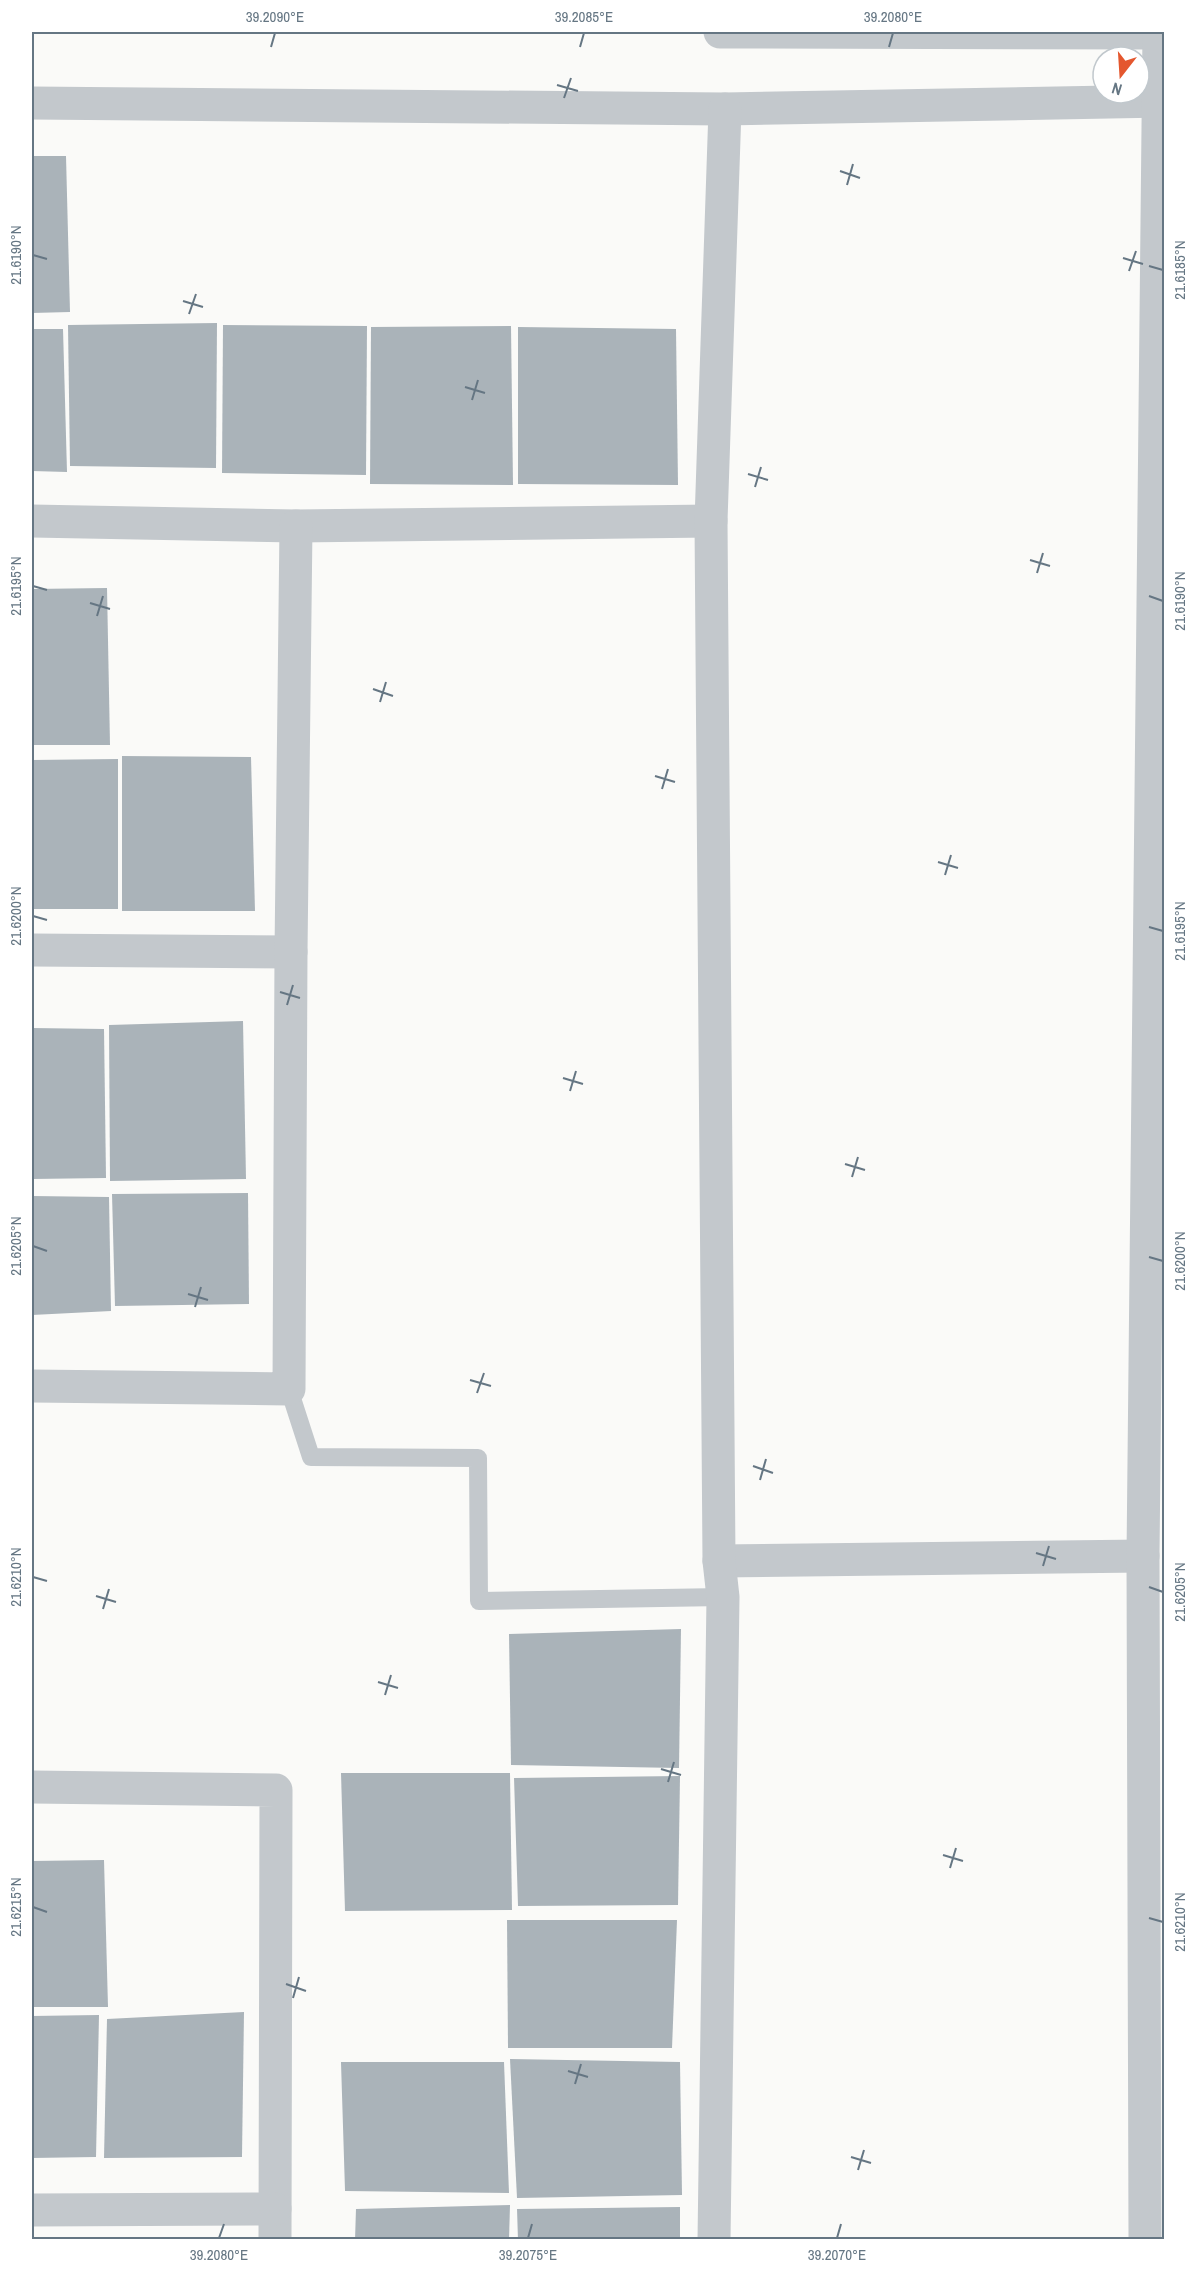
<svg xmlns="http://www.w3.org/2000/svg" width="1196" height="2271" font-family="'Archivo Narrow',sans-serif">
<rect width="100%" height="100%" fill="#fafaf8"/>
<!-- building -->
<g fill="#aab3b9">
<polygon points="32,156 66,156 70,312 32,313"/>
<polygon points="217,323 216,468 70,466 68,325"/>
<polygon points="223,325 367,326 366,475 222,473"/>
<polygon points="511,326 513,485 370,484 371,327"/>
<polygon points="518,327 676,329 678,485 518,484"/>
<polygon points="32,329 63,329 67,472 32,471"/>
<polygon points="107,588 110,745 32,745 32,589"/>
<polygon points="122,756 251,757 255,911 122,911"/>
<polygon points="118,759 118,909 32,909 32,760"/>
<polygon points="243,1021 246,1179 110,1181 109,1025"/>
<polygon points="32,1028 104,1029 106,1178 32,1179"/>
<polygon points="248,1193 249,1304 115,1306 112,1194"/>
<polygon points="32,1196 109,1197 111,1311 32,1315"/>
<polygon points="681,1629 679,1768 511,1765 509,1634"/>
<polygon points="341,1773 510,1773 512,1910 345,1911"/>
<polygon points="680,1776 678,1905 518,1906 514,1778"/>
<polygon points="104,1860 108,2007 32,2007 32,1861"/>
<polygon points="507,1920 677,1920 672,2048 508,2048"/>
<polygon points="244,2012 242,2157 104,2158 107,2019"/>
<polygon points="99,2015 96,2157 32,2158 32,2016"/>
<polygon points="510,2059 680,2062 682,2195 517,2198"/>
<polygon points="341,2062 504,2062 509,2193 345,2191"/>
<polygon points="510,2205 509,2240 355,2240 356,2209"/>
<polygon points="680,2207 680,2240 518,2240 517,2209"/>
</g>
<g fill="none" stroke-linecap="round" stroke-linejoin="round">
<!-- lane -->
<polyline stroke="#c3c8cc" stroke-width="18" points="289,1389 311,1457 478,1458 479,1601 723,1597"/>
<!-- street -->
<g stroke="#c3c8cc" stroke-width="33">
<polyline points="720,32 1164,33"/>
<polyline points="32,103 725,109 1164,101"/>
<polyline points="32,521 296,526 711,521"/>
<polyline points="32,950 291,952"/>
<polyline points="32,1386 289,1389 291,952 296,526"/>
<polyline points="719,1561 1143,1556"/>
<polyline points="32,1787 276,1790 275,2240"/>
<polyline points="32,2210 275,2209"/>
<polyline points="714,2240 723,1597 719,1561 711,521 725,109"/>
<polyline points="1145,2240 1143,1556 1159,32"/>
</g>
</g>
<!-- ticks -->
<path fill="none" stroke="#657683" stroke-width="2" d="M271,47L275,33M580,47L584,33M889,47L893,33M557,85L578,91M564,98L571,78M840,171L860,178M847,185L853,164M33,255L47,259M1123,258L1143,264M1149,266L1163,270M1129,271L1136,251M183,301L203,307M189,314L196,294M465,387L485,393M472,400L478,380M748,474L768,480M755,487L761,467M1030,560L1050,566M1037,573L1043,553M33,586L47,590M1149,596L1163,601M90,603L110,609M97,616L103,596M373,689L393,696M380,702L386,682M655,776L675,782M662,789L668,769M938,862L958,868M945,875L951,855M33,916L47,920M1149,927L1163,931M280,992L300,998M287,1005L293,985M563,1078L583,1084M570,1091L576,1071M845,1164L865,1170M852,1177L858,1157M33,1246L47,1251M1149,1257L1163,1261M188,1294L208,1300M195,1307L201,1287M470,1380L491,1386M477,1393L484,1373M753,1466L773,1473M760,1480L766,1459M1036,1553L1056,1559M1043,1566L1049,1546M33,1577L47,1581M1149,1587L1163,1592M96,1596L116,1602M103,1609L109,1589M378,1682L398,1688M385,1695L391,1675M661,1769L681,1775M668,1782L674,1762M943,1855L963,1861M950,1868L956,1848M33,1907L47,1912M1149,1918L1163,1922M286,1984L306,1991M293,1998L299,1977M568,2071L588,2077M575,2084L581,2064M851,2157L871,2163M858,2170L864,2150M219,2238L224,2224M528,2238L532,2224M837,2238L841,2224"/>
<!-- border -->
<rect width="1196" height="2271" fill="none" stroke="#ffffff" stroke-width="66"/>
<!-- north arrow -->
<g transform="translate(1121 75) rotate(197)"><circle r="28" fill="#ffffff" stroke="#c1c8cd" stroke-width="1.5"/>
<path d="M0-4.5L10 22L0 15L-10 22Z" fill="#e4572e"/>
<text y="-9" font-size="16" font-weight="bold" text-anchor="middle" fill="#657683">N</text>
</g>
<rect x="33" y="33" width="1130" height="2205" fill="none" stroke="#657683" stroke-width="2"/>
<g font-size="15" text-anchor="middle" fill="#657683">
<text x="275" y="22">39.2090°E</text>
<text x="584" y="22">39.2085°E</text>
<text x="893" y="22">39.2080°E</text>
<text transform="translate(16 255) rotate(-90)" y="5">21.6190°N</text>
<text transform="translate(1180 270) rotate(-90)" y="5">21.6185°N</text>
<text transform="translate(16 586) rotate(-90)" y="5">21.6195°N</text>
<text transform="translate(1180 601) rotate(-90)" y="5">21.6190°N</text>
<text transform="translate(16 916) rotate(-90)" y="5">21.6200°N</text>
<text transform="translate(1180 931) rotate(-90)" y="5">21.6195°N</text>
<text transform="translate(16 1246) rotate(-90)" y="5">21.6205°N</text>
<text transform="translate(1180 1261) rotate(-90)" y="5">21.6200°N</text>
<text transform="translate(16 1577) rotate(-90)" y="5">21.6210°N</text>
<text transform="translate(1180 1592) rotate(-90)" y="5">21.6205°N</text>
<text transform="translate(16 1907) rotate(-90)" y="5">21.6215°N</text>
<text transform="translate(1180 1922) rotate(-90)" y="5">21.6210°N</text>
<text x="219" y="2260">39.2080°E</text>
<text x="528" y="2260">39.2075°E</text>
<text x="837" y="2260">39.2070°E</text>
</g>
</svg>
